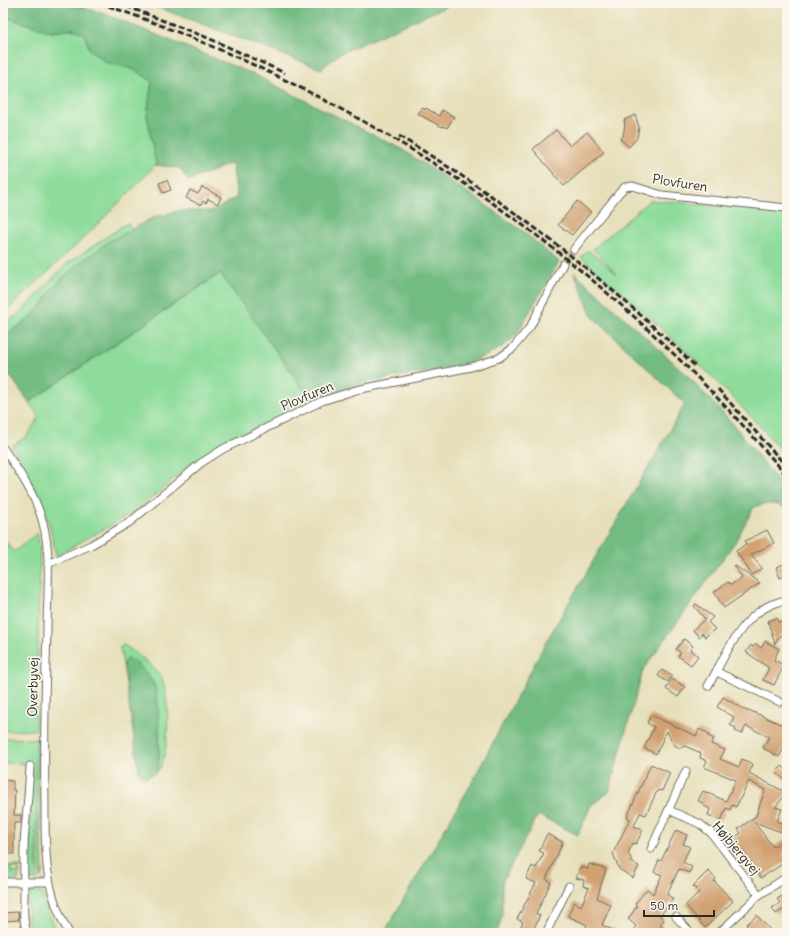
<svg xmlns="http://www.w3.org/2000/svg" width="790" height="936" font-family="Delius,sans-serif">
<rect width="100%" height="100%" fill="#fbf7ec"/>
<filter id="ink" filterUnits="userSpaceOnUse"><feTurbulence type="fractalNoise" baseFrequency=".025" numOctaves="2"/><feDisplacementMap in="SourceGraphic" scale="8" xChannelSelector="R" yChannelSelector="G"/><feConvolveMatrix kernelMatrix="1 2 1 2 8 2 1 2 1" color-interpolation-filters="sRGB"/></filter>
<filter id="wash" filterUnits="userSpaceOnUse"><feTurbulence type="fractalNoise" baseFrequency=".012" numOctaves="4" result="noise"/><feDisplacementMap in="SourceGraphic" scale="16" xChannelSelector="R" yChannelSelector="G"/><feGaussianBlur stdDeviation="0.9" result="paint"/><feColorMatrix in="noise" values="0 0 0 0 0 0 0 0 0 0 0 0 0 0 0 0 0 1.4 0 .05"/><feComposite in="paint" operator="in"/></filter>
<g filter="url(#wash)">
<rect width="100%" height="100%" fill="#e6dfba"/>
<!-- green -->
<g fill="#8ddc9b" stroke="#5c8463">
<polygon points="3,16 52,32 74,29 84,34 90,50 105,62 133,69 152,81 147,116 156,165 89,233 3,314"/>
<path d="M650,200L771,210L787,213V457C726,385 652,319 581,257L588,250L617,274L593,249Z"/>
<polygon points="127,223 132,229 109,242 53,288 43,304 30,318 3,337 3,326 24,309 64,266"/>
<polygon points="221,273 312,401 238,437 187,467 139,509 56,556 50,527 39,497 12,446 27,436 39,417 29,402"/>
<polygon points="37,533 40,547 36,730 3,731 3,538 14,552"/>
<path d="M124,645C134,652 155,666 161,677C170,695 171,757 157,772L160,752L156,690L128,659L123,664L120,647Z"/>
<polygon points="41,736 41,831 43,874 41,878 38,862 38,738"/>
<polygon points="3,738 36,739 36,858 38,880 28,880 28,877 32,764 3,763"/>
<polygon points="3,866 20,866 20,869 18,870 18,868 11,868 12,873 20,872 18,880 3,879"/>
<polygon points="28,893 42,893 49,916 57,933 31,933 28,920"/>
</g>
<!-- forest -->
<g fill="#72bc83" stroke="#4e7457">
<path d="M3,3H67L105,14L253,74L401,149L470,194L524,232L559,262L516,335C483,370 416,372 370,382C350,387 330,393 312,401L220,273L29,402L3,366V337L30,318L43,304L53,288L73,268L108,242L154,217L179,211H213L237,197L232,163L188,181L180,168L156,165L147,116L152,81L133,69L105,62L90,50L84,34L74,29L52,32L3,16Z"/>
<polygon points="146,3 454,3 339,54 321,69"/>
<path d="M574,272L684,372L733,424L787,493V509C775,502 767,503 754,507L735,542L643,670L609,792L591,805L578,835L538,815L502,882V916L497,933H384L471,784L547,640L685,404L592,316Z"/>
<path d="M128,658C140,664 153,678 156,691C160,712 160,750 157,772L145,778L139,772L123,664Z"/>
</g>
<g id="blocks">
<!-- building -->
<g fill="#d0a070">
<polygon points="422,107 425,110 426,108 439,116 442,110 454,117 447,128 443,126 442,127 418,114"/>
<polygon points="635,115 639,127 637,138 629,147 620,139 623,136 625,124 624,120"/>
<polygon points="556,130 570,146 587,132 604,152 564,186 533,149"/>
<polygon points="167,180 171,190 163,193 159,183"/>
<polygon points="202,187 221,197 218,204 208,199 206,203 203,201 201,205 186,198 190,190 198,194"/>
<polygon points="577,201 591,212 572,235 558,225"/>
<polygon points="767,530 774,543 751,555 762,568 752,575 736,551 746,544 745,541"/>
<polygon points="787,563 787,575 780,578 776,567"/>
<polygon points="734,565 760,583 724,608 714,592 728,582 731,585 742,577"/>
<polygon points="696,604 713,617 708,622 715,629 705,637 702,633 699,637 693,630 705,619 694,606"/>
<polygon points="777,618 778,622 787,620 787,634 779,636 775,644 768,621"/>
<polygon points="684,639 693,646 690,650 698,656 691,665 678,656 681,653 676,649"/>
<polygon points="765,641 779,649 774,660 784,665 774,685 763,680 769,668 746,652 751,645 753,647 756,644 761,648"/>
<polygon points="662,670 672,676 668,682 658,676"/>
<polygon points="672,679 685,687 678,697 666,689"/>
<polygon points="723,697 747,711 751,711 787,727 787,742 779,757 763,748 769,737 746,726 742,734 735,731 736,728 730,725 734,717 717,707"/>
<polygon points="651,715 696,736 699,729 710,734 708,736 714,739 711,744 725,750 720,759 739,767 742,759 753,764 749,773 787,793 775,807 782,809 777,821 787,825 787,834 754,822 773,847 787,838 787,851 783,854 787,861 761,878 742,850 740,852 731,840 741,833 738,829 756,816 765,790 749,781 736,807 732,805 730,810 726,808 721,821 708,815 710,809 702,805 703,803 698,801 703,791 726,801 736,780 704,767 707,761 700,758 701,753 685,746 680,748 674,745 667,731 656,754 644,748 654,727 647,723"/>
<polygon points="651,764 670,773 662,791 659,790 656,793 646,815 640,813 634,826 643,830 636,844 633,843 628,853 632,860 631,862 639,866 633,878 619,869 613,853 630,819 627,817"/>
<polygon points="782,766 787,770 787,782 776,772"/>
<polygon points="3,780 13,781 13,790 15,790 14,815 21,815 21,823 14,823 14,854 3,854"/>
<polygon points="676,830 687,835 683,844 690,847 683,862 692,867 689,873 679,869 667,894 673,899 660,916 664,920 660,925 669,933 631,933 636,926 628,919 637,906 635,904 647,889 653,894 662,875 654,872 659,860 661,861"/>
<polygon points="547,834 563,842 546,879 551,882 536,914 540,915 532,933 518,933 523,922 517,919 536,883 526,879 532,866 536,868 544,853 539,851"/>
<polygon points="589,864 606,869 597,898 611,905 602,925 619,933 588,933 584,931 587,925 568,916 574,902 581,906 589,888 583,886 584,880 576,878 580,867 588,869"/>
<polygon points="708,871 716,879 714,881 733,901 705,928 686,905 699,892 693,886"/>
<polygon points="787,893 787,915 784,909 776,914 772,908 780,903 777,899"/>
<polygon points="18,912 19,920 3,921 3,913"/>
<polygon points="757,915 760,919 773,933 746,933 750,929 746,925"/>
</g>
</g>
</g>
<g filter="url(#ink)">
<use href="#blocks" fill-opacity="0" stroke="#6c6a5d" stroke-width="1"/>
<g fill="none" stroke-linecap="round" stroke-linejoin="round">
<!-- street-tunnel -->
<polyline stroke="#c1bb9d" stroke-width="7" stroke-dasharray="7 3.5" stroke-linecap="butt" points="563,264 574,249"/>
<defs>
<g id="street">
<polyline points="574,249 619,193 625,187 633,186 662,195 787,208"/>
<path d="M3,448C19,471 36,496 43,523C52,558 47,596 47,631C45,689 44,747 45,804C45,851 44,891 69,933"/>
<polyline points="48,564 91,545 130,522 201,463 223,449 322,401 356,390 471,367 499,358 513,348 530,327 563,264"/>
<polyline points="717,672 780,702"/>
<path d="M708,686C728,652 743,607 787,600"/>
<polyline points="669,810 700,824 711,833 759,895"/>
<polyline points="651,849 686,771"/>
<polyline points="3,882 48,882"/>
<polyline points="676,917 691,933"/>
<path d="M28,933C22,924 24,907 24,897C24,875 23,852 25,830C27,808 29,787 30,766"/>
<polyline points="546,933 569,886"/>
<polyline points="719,933 759,895 787,877"/>
</g>
</defs>
<!-- street casing -->
<use href="#street" stroke="#6c6a5d" stroke-width="9"/>
<!-- street -->
<use href="#street" stroke="#fff" stroke-width="7"/>
<!-- rail -->
<g stroke="#2b2b2b" stroke-width="3" stroke-dasharray="6 3" stroke-linecap="butt">
<path d="M100,3C186,33 269,69 348,113C516,204 665,330 787,476"/>
<polyline points="118,3 208,38 285,73"/>
<path d="M399,136C507,201 605,278 695,366"/>
<polyline points="718,389 787,467"/>
</g>
</g>
</g>
<g text-anchor="middle" dominant-baseline="central" stroke-width="3.5" stroke-linejoin="round" paint-order="stroke">
<!-- street labels -->
<g font-size="13" fill="#2b2b2b" stroke="#fbf7ec">
<text transform="translate(680 183) rotate(9)">Plovfuren</text>
<text transform="translate(307 396) rotate(-23)">Plovfuren</text>
<text transform="translate(33 687) rotate(-89)">Overbyvej</text>
<text transform="translate(736 848) rotate(50)">Højbjergvej</text>
</g>
</g>
<!-- margin -->
<rect width="790" height="936" fill="none" stroke="#fbf7ec" stroke-width="16"/>
<!-- scale -->
<path d="M644 910v6h70v-6" fill="none" stroke="#2b2b2b" stroke-width="2"/>
<text x="650" y="910" font-size="12" fill="#2b2b2b" stroke="#fbf7ec" stroke-width="3" paint-order="stroke">50 m</text>
</svg>
